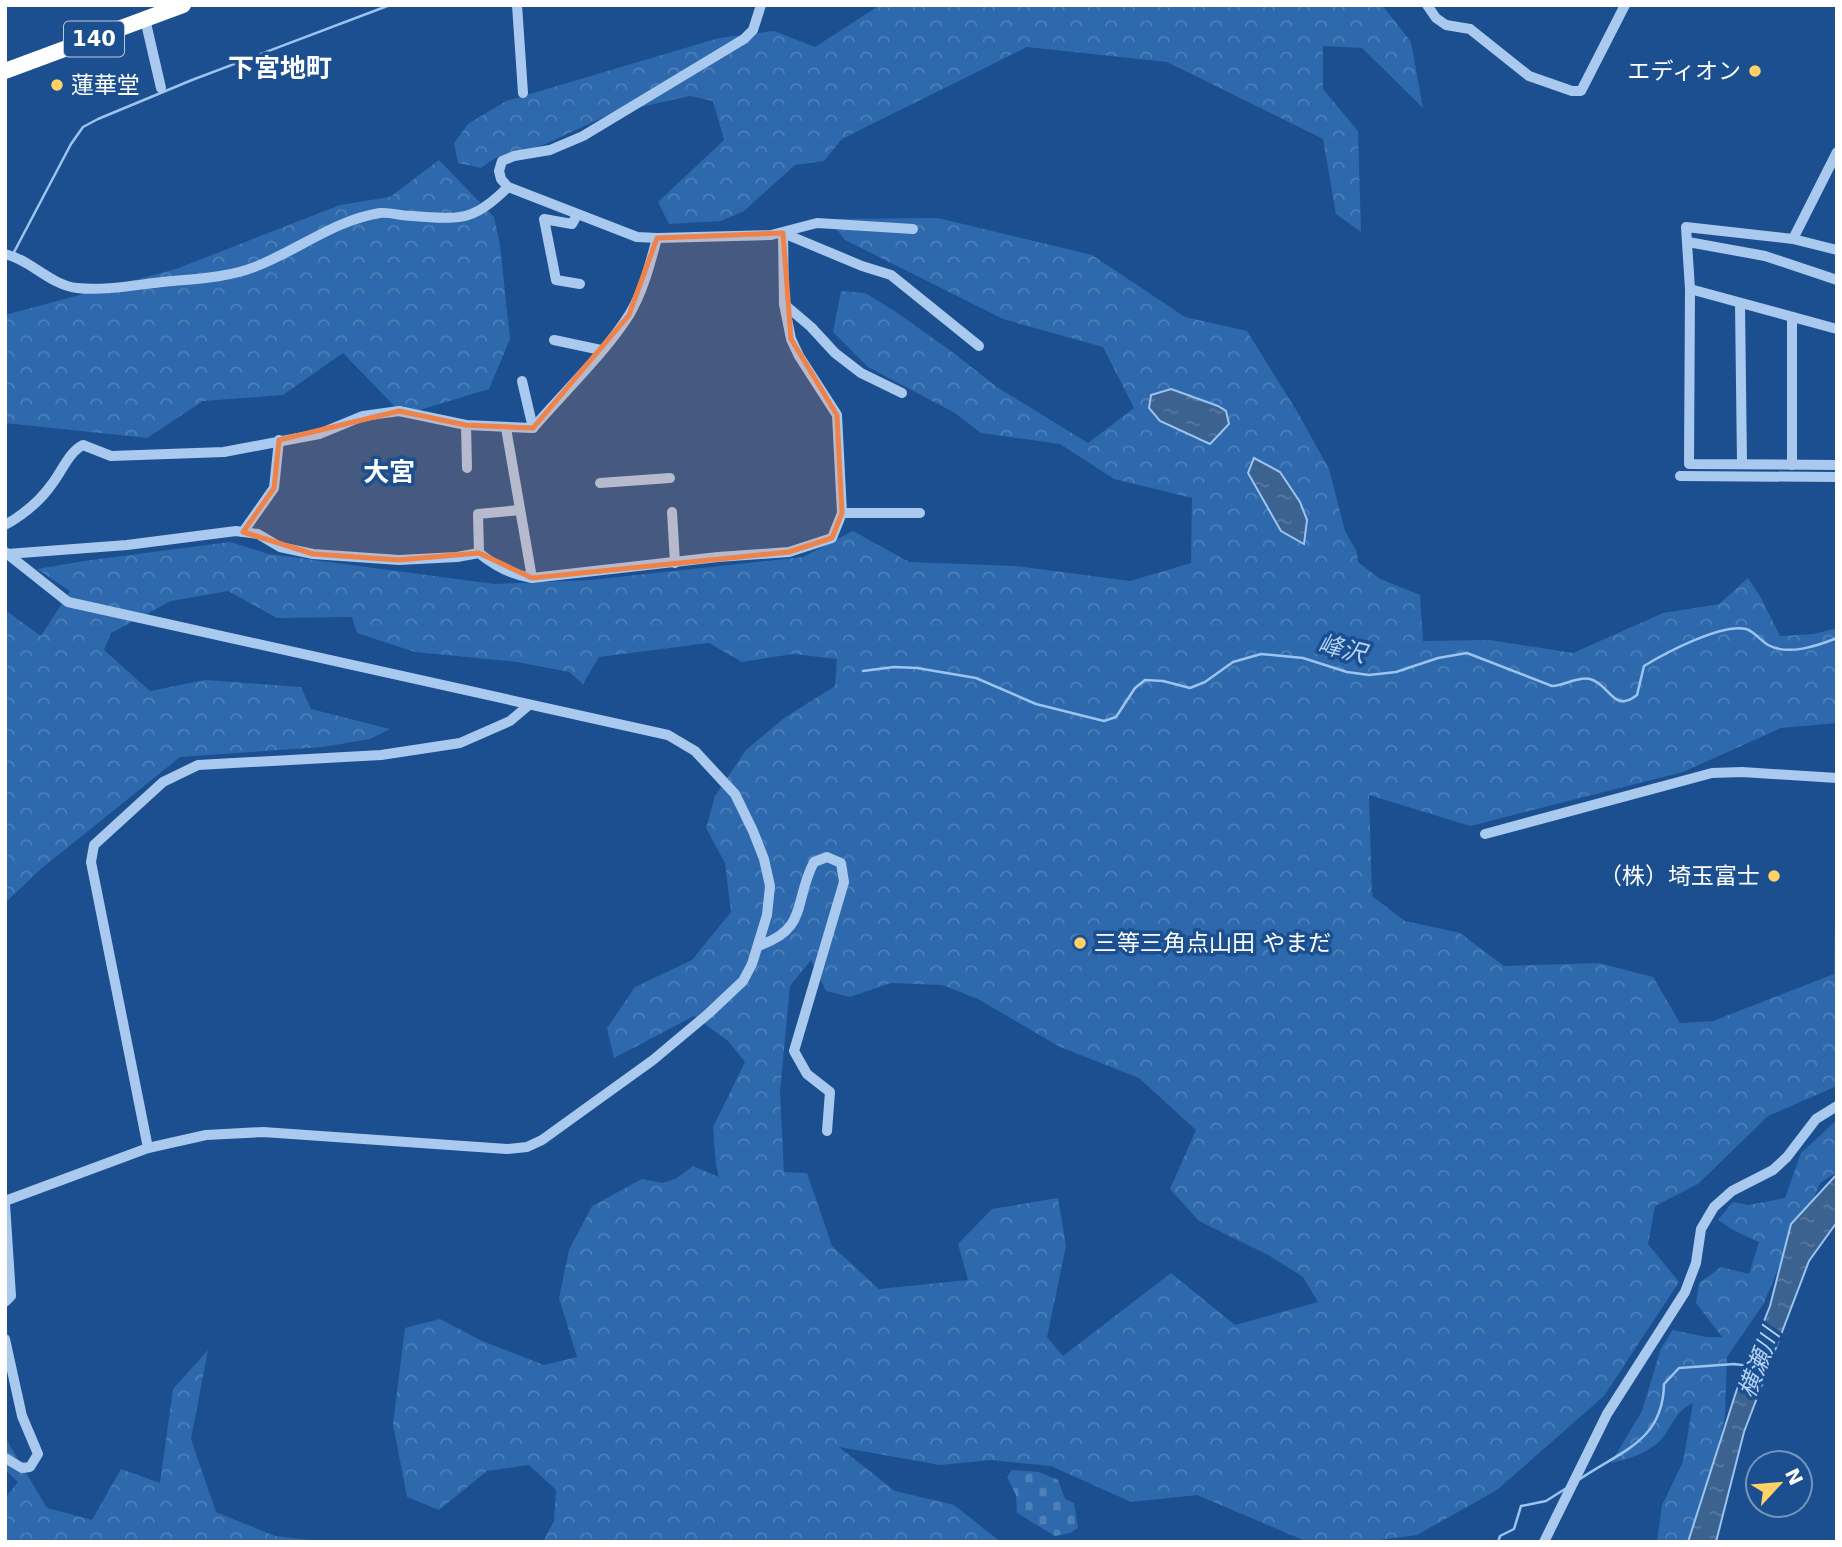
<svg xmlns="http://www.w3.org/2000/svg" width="1842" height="1547" font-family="'DejaVu Sans','Noto Sans JP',sans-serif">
<defs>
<pattern id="forest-crowns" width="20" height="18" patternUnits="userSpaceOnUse" patternTransform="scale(1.75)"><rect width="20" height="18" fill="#2e69ad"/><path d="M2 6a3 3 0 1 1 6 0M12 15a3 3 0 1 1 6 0" fill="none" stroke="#4d80b9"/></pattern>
<pattern id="cemetery-stones" width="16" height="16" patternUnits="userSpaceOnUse" patternTransform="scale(1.75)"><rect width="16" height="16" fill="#2e69ad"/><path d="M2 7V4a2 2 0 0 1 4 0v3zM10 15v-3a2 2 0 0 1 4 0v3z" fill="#4d80b9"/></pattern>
<pattern id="water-ripples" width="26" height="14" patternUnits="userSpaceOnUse" patternTransform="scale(1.75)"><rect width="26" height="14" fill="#3c6290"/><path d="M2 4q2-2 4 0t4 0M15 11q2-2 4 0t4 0" fill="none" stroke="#597aa1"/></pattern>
</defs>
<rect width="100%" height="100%" fill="#1b4f8f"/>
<!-- forest -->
<g fill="url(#forest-crowns)" fill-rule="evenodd">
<polygon points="880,5 1382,5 1411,42 1423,108 1362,48 1323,46 1323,89 1358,131 1361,232 1336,214 1323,139 1167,62 1027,47 842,139 824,161 795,165 744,211 721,221 669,224 658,202 724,140 713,101 690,96 613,113 543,145 495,158 481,168 458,163 454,143 468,124 506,101 719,38 774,31 815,47"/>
<polygon points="439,160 494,217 500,245 510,339 489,389 403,415 343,353 283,395 203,401 147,438 5,423 5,315 176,269 340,205 390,197"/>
<path d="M938,218L1092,255L1185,317L1247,331L1298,413L1329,469L1345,531L1357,552L1358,562L1380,579L1420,595L1423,641L1490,640L1573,653L1663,613L1719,604L1748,578L1760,596L1780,636L1814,634L1837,628V723L1781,728L1683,772L1470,826L1369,795L1372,896L1405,921L1460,933L1504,966L1599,963L1653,977L1680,1023L1713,1021L1834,974L1835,914H1837V1086L1768,1116L1698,1184L1655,1206L1648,1244L1679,1282L1604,1396L1497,1490L1417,1535L1364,1542H1308L1197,1495L1131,1502L1051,1466L992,1460L940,1465L839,1447L895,1491L954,1505L1001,1542H543L554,1521L556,1490L529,1465L487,1471L439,1510L407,1497L393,1424L405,1328L440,1319L480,1340L544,1365L577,1357L559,1298L569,1250L592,1206L642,1179L663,1183L677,1178L693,1166L719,1177L716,1165L713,1127L745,1062L728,1041L694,1016L614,1058L607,1028L635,987L692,960L731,912L725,863L706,828L715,796L746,750L784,718L835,686L837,659L793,654L742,662L709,643L599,657L583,684L569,672L517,662L415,652L357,633L352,617L277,618L228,591L171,601L111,633L104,650L150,691L205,680L301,687L311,709L390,729L370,739L323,747L180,757L42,868L5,903V610L41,636L70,591L37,569L84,561L230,542L269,554L494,584L590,580L803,557L853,531L909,562L1016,566L1130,581L1191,563L1192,498L1114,479L1060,444L981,433L955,413L868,367L833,332L841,291L865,293L893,310L951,351L997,387L1088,443L1134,408L1103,347L1003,319L845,240L828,219ZM1171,389L1218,406L1226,411L1229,424ZM1248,473L1304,544L1281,531ZM811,960L826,991L850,997L891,983L942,985L978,999L1060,1047L1139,1078L1196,1130L1170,1189L1199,1221L1270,1256L1303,1277L1318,1302L1235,1325L1171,1273L1063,1356L1047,1337L1066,1246L1058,1198L992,1209L958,1244L968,1280L879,1289L832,1246L807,1173L784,1172L780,1092L790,986Z"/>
<path d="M1837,1120V1172L1820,1183L1805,1220L1782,1259L1764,1303L1727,1357L1725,1416L1697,1542H1657L1662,1505L1683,1462L1693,1403C1676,1410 1672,1427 1661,1440C1648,1453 1628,1459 1611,1463L1642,1411L1661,1348L1673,1330L1706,1337H1722L1696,1303L1699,1283L1721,1267L1749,1274L1759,1242L1733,1230L1718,1220L1733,1202L1749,1205L1785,1198L1801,1153Z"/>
<polygon points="208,1350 191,1439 216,1512 275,1536 328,1542 5,1542 5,1498 18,1482 5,1470 5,1430 6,1439 47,1508 92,1520 121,1469 160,1483 173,1389"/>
</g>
<!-- cemetery -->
<polygon fill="url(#cemetery-stones)" points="1012,1470 1039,1472 1058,1480 1065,1499 1074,1503 1078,1528 1070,1533 1055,1536 1017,1513 1016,1495 1007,1477"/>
<!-- water -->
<g fill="url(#water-ripples)" stroke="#9cc4f0" stroke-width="2">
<polygon points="1171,389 1218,406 1226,411 1229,424 1210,444 1160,421 1149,408 1151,395"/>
<polygon points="1254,458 1280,472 1300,502 1307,520 1304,544 1281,531 1248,473"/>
<polygon points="1837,1174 1837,1222 1809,1261 1744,1432 1716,1542 1688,1542 1736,1392 1770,1306 1791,1224"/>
</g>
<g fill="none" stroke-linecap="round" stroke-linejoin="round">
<!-- stream -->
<g stroke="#9cc4f0" stroke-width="2.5">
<polyline points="13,254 71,144 83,127 98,119 192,80 390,5"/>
<path d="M863,671L894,667L917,668L976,678L1036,704L1104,721L1116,717L1135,688L1145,680L1163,681L1190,688L1205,682L1233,662L1261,654L1303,658L1347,672L1369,675L1396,672L1438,658L1467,653L1552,686C1564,686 1578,676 1590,679C1610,684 1613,714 1637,695L1644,666C1665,653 1722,623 1746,629C1754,631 1760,640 1768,645C1788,656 1817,646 1837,638"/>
<path d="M1580,1479C1620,1451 1663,1442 1664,1384L1679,1368L1734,1364L1749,1366"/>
<polyline points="1498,1542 1500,1536 1514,1529 1521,1506 1546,1501 1565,1489"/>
</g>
<!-- minor -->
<g stroke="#a9c9ee" stroke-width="10">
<polyline points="517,5 523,93"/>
<polyline points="761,5 753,30 744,39 583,136 550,150 514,156 502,161 499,171 501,179 508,187 637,237 657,238 771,235 817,223 913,229"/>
<polyline points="1427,5 1436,18 1446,25 1470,29 1529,76 1572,91 1581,91 1625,5"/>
<polyline points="145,19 161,88"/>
<polyline points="1837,152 1793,239 1837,250"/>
<polyline points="577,215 572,224 544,219 556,280 580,284"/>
<polyline points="783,233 862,266 891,275 979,346"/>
<polyline points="1793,239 1686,227 1690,289 1689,464 1837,465"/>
<polyline points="1688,242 1765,256 1837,280"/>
<path d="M5,254C31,260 50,285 77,288C104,291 135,285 162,282C193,279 228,278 257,266C298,250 335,220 380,213C390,212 401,216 412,216C460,219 472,223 508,187"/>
<polyline points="1690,289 1837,329"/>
<polyline points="784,304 811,327 835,353 861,373 902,393"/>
<polyline points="1740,304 1742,464"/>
<polyline points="1792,317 1792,465"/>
<polyline points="554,340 601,350"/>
<polyline points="522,381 533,428"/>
<polyline points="466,425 467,468"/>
<polyline points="506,428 532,578"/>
<polyline points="1680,476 1837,477"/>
<polyline points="600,483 670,478"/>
<polyline points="672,512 675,563"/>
<polyline points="842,513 920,513"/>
<path d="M5,525C23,515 40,501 52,484C62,471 69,452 83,445L111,456L224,452L319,434L363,416L399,411L466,425L533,428C563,393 605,353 629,315C643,292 650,264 657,238"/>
<polyline points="243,532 274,488 279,440"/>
<polyline points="5,552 68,602 668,735 695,751 735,794 753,831 764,859 770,886 767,915 752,964 743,981 708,1014 653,1060 542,1140 527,1147 507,1149 263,1132 206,1135 148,1148 5,1201"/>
<polyline points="479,553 478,514 520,510"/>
<path d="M7,554L127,545L236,531L258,534L280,547L313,554L399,560L457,557L479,553C495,566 512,575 532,578L718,557L789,552L832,538L842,513L837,415L799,356L791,339L784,304L783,233"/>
<polyline points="1485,834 1712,773 1742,772 1837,778"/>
<path d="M758,946C809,929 793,902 814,862L827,857L841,863L844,882L794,1051L807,1074L830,1092L827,1131"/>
<polyline points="148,1148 91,862 94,845 163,782 198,765 381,755 460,743 510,721 529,705"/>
<polyline points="5,1204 11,1296 5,1302"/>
<polyline points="5,1339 22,1416 38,1454 30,1467 22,1468 5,1458"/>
<polyline points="1544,1542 1607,1414 1685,1292 1696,1263 1701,1229 1714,1207 1732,1191 1773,1170 1787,1157 1816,1119 1837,1106"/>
</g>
<!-- highway -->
<polyline stroke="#fff" stroke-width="16" points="5,71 183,5"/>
</g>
<!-- marked area -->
<path fill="#ee8249" fill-opacity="0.2" stroke="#ee8249" stroke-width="5" stroke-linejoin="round" d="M783,233L791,339L837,415L842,513L832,538L789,552L532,578L479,553L399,560L313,554L243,532L274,488L279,440L399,411L466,425L533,428L629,315L657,238Z"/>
<!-- markers -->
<g fill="#ffd166" stroke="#1b4f8f" stroke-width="2.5">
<circle cx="1755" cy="71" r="7"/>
<circle cx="57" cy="85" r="7"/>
<circle cx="1774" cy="876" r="7"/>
<circle cx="1080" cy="943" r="7"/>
</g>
<g text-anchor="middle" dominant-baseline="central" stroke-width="7" stroke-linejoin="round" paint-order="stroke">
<!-- shield labels -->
<rect fill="#1b4f8f" stroke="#bbcadd" stroke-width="2" x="64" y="21.5" width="60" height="35" rx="5"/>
<g font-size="21" font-weight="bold" fill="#fff">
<text x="94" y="39">140</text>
</g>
<!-- poi labels -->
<g font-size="23" fill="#fff" stroke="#1b4f8f" text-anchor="end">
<text x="1741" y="71">エディオン</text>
<text x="71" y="85" text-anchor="start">蓮華堂</text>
<text x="1760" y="876">（株）埼玉富士</text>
<text x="1094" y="943" text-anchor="start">三等三角点山田 やまだ</text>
</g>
<!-- water labels -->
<g font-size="24" font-style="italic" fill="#b5d3f5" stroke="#1b4f8f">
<text transform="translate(1342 649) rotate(14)">峰沢</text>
<text transform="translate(1759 1363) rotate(-69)">横瀬川</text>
</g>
<!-- quarter labels -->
<g font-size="26" font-weight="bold" fill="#fff" stroke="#1b4f8f">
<text x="280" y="68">下宮地町</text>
<text x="389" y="472">大宮</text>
</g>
</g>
<!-- border -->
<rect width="1842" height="1547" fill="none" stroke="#ffffff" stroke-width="14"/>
<!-- north arrow -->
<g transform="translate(1779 1484) rotate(64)"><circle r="33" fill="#1b4f8f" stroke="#7695bc" stroke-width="2"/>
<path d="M0-5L12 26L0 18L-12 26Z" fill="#ffd166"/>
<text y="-10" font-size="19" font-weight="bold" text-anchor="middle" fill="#ffffff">N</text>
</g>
</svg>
